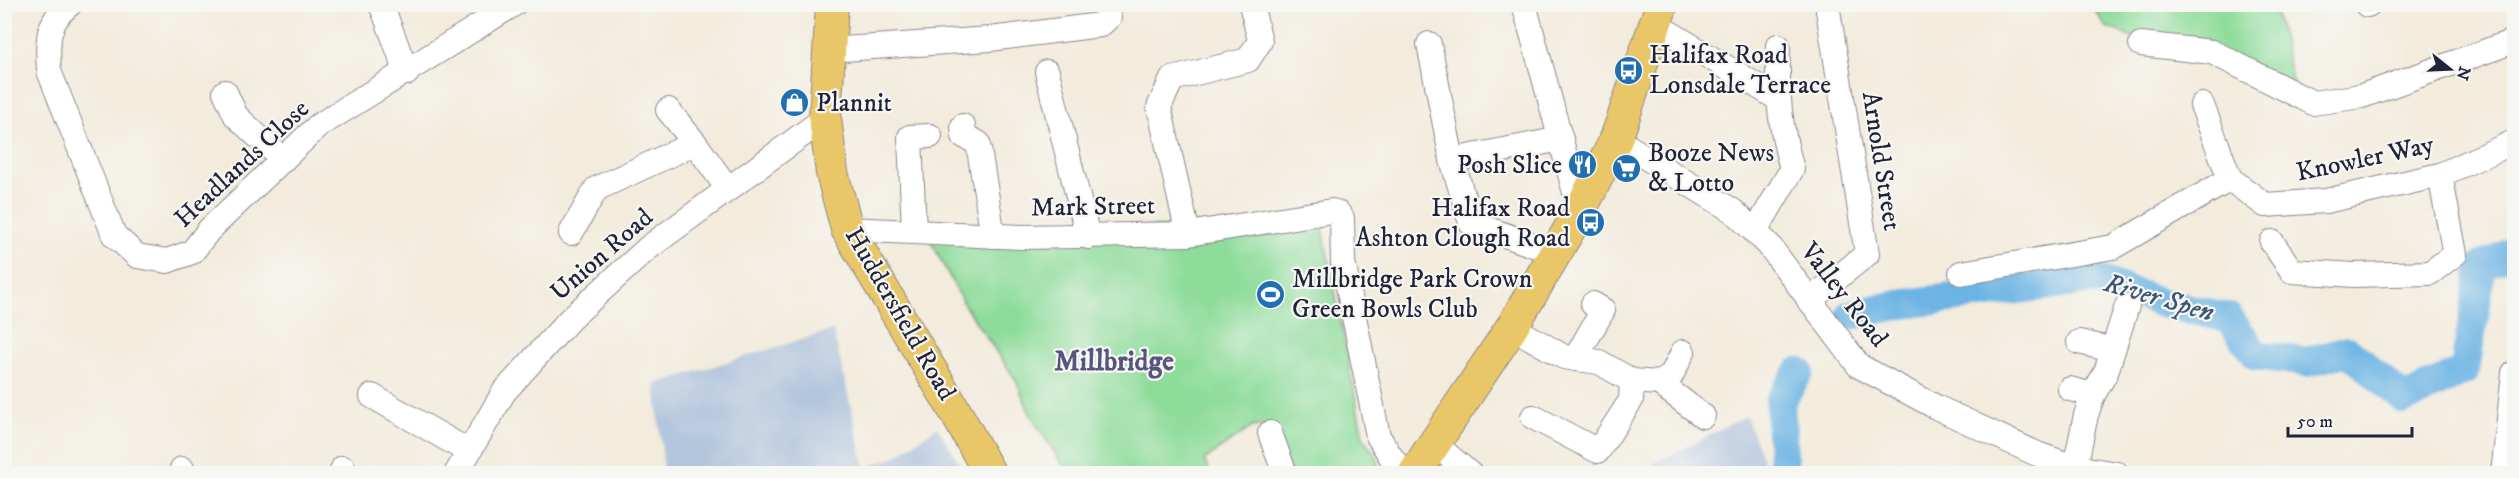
<svg xmlns="http://www.w3.org/2000/svg" width="2519" height="478" font-family="'IM FELL DW Pica',serif">
<rect width="100%" height="100%" fill="#f6f6f2"/>
<filter id="ink" filterUnits="userSpaceOnUse"><feTurbulence type="fractalNoise" baseFrequency=".0167" numOctaves="2"/><feDisplacementMap in="SourceGraphic" scale="12" xChannelSelector="R" yChannelSelector="G"/><feConvolveMatrix kernelMatrix="1 2 1 2 8 2 1 2 1" color-interpolation-filters="sRGB"/></filter>
<filter id="wash" filterUnits="userSpaceOnUse"><feTurbulence type="fractalNoise" baseFrequency=".008" numOctaves="4" result="noise"/><feDisplacementMap in="SourceGraphic" scale="24" xChannelSelector="R" yChannelSelector="G"/><feGaussianBlur stdDeviation="1.35" result="paint"/><feColorMatrix in="noise" values="0 0 0 0 0 0 0 0 0 0 0 0 0 0 0 0 0 1.4 0 .05"/><feComposite in="paint" operator="in"/></filter>
<g filter="url(#wash)">
<rect width="100%" height="100%" fill="#f3ebdb"/>
<!-- industrial -->
<g fill="#b4c6dd">
<polygon points="833,330 865,467 893,458 937,427 966,473 664,473 655,384"/>
<polygon points="1746,416 1768,473 1637,473"/>
</g>
<!-- green -->
<g fill="#8ddc9a" stroke="#587f6a" stroke-width="1.5">
<polygon points="2091,5 2274,5 2293,83 2141,40 2106,27"/>
<polygon points="1319,220 1323,229 1363,437 1378,459 1378,473 1290,473 1264,425 1252,427 1204,460 1210,473 1068,473 1031,416 1016,380 965,306 929,237"/>
</g>
<g fill="none" stroke-linecap="round" stroke-linejoin="round">
<!-- river -->
<g stroke="#6cb4e4" stroke-width="30">
<polyline points="1851,315 1897,305 2096,279 2162,303 2229,318 2256,355 2306,362 2348,351 2404,399 2465,370 2482,266 2514,252"/>
<polyline points="1784,474 1780,401 1799,372"/>
</g>
</g>
</g>
<g filter="url(#ink)">
<g fill="none" stroke-linecap="round" stroke-linejoin="round">
<defs>
<g id="minor">
<path d="M70,4C46,22 47,43 49,71L114,235L137,256L167,261L192,252L209,230L318,126L514,4"/>
<polyline points="381,4 407,73"/>
<polyline points="1524,4 1580,211"/>
<polyline points="2367,5 2369,4"/>
<polyline points="1654,27 1670,33 1777,98"/>
<polyline points="1429,44 1452,160 1471,223 1556,253"/>
<polyline points="2141,44 2212,52 2313,103 2362,96 2514,41"/>
<polyline points="829,50 990,39 1100,25 1109,17 1106,4"/>
<polyline points="1047,72 1088,237"/>
<polyline points="225,92 236,116 283,160"/>
<polyline points="2202,105 2230,179 2265,205 2326,201 2440,175 2514,142"/>
<polyline points="668,110 695,143"/>
<polyline points="963,126 964,136 978,143 993,236"/>
<polyline points="1616,139 1733,211 1768,244 1859,366 1936,407 2037,454 2075,467 2117,474"/>
<polyline points="1452,160 1561,139"/>
<polyline points="847,229 1022,237 1188,234 1332,211 1338,213 1342,218 1343,262 1378,436 1393,460 1407,474"/>
<polyline points="914,232 910,137 930,136"/>
<path d="M1755,232L1792,169C1779,124 1777,92 1778,46"/>
<polyline points="571,233 596,189 695,143 728,189"/>
<polyline points="1188,234 1159,107 1172,79 1248,60 1260,41 1251,4"/>
<polyline points="2272,242 2292,271 2354,275 2430,273 2455,254 2440,175"/>
<polyline points="1961,273 2113,247 2230,179"/>
<polyline points="1809,301 1867,254 1827,4"/>
<polyline points="1512,327 1564,357 1599,362 1632,381 1659,383 1703,416"/>
<polyline points="2079,342 2113,350"/>
<polyline points="1575,359 1603,310 1593,304"/>
<polyline points="1659,383 1671,376 1683,352"/>
<polyline points="2070,389 2093,395"/>
<polyline points="372,396 468,451"/>
<polyline points="1533,417 1598,451 1631,400 1632,381"/>
<polyline points="1270,433 1285,474"/>
<polyline points="1435,444 1470,474"/>
<polyline points="2075,467 2086,415 2093,395 2106,372 2127,306"/>
<polyline points="182,469 182,474"/>
<polyline points="341,474 343,468"/>
<polyline points="456,474 504,392 570,319 648,248 825,118"/>
<polyline points="2503,474 2514,373"/>
</g>
<g id="major">
<polyline points="832,4 825,118 832,173 847,229 955,411 990,474"/>
<polyline points="1414,474 1512,327 1580,211 1616,139 1662,4"/>
</g>
</defs>
<!-- minor casing -->
<use href="#minor" stroke="#8a868b" stroke-width="26"/>
<!-- major casing -->
<use href="#major" stroke="#8a868b" stroke-width="34"/>
<!-- minor -->
<use href="#minor" stroke="#fff" stroke-width="24"/>
<!-- major -->
<use href="#major" stroke="#e9c769" stroke-width="32"/>
</g>
</g>
<!-- icons -->
<defs>
<symbol id="bus-disc" viewBox="-11 -11 22 22"><circle r="9.5" fill="#1f6fb2" stroke="#f6f6f2"/><path d="M-5-6H5V4H4V6H2V4H-2V6H-4V4H-5ZM-3.5-4V0h7V-4ZM-3.5 1.2v1.5H-2V1.2ZM2 1.2v1.5H3.5V1.2Z" fill="#fff"/></symbol>
<symbol id="shop-disc" viewBox="-11 -11 22 22"><circle r="9.5" fill="#1f6fb2" stroke="#f6f6f2"/><path d="M-5-2.5h2.3a2.7 3.5 0 0 1 5.4 0H5L5.5 6h-11ZM-1.5-2.5h3a1.5 2.3 0 0 0-3 0Z" fill="#fff"/></symbol>
<symbol id="restaurant-disc" viewBox="-11 -11 22 22"><circle r="9.5" fill="#1f6fb2" stroke="#f6f6f2"/><path d="M-5-6h1v4h1v-4h1v4h1v-4h1v5L-1.5 .5V6h-2V.5L-5-1ZM5-6V6H3V1.5H1.5Q1.5-4 5-6Z" fill="#fff"/></symbol>
<symbol id="supermarket-disc" viewBox="-11 -11 22 22"><circle r="9.5" fill="#1f6fb2" stroke="#f6f6f2"/><path d="M-6-5.5h2.5l.6 2H6L4.5 2H-2.5L-4.4-4H-6ZM-1.5 3.2a1.3 1.3 0 1 0 .1 0ZM3 3.2a1.3 1.3 0 1 0 .1 0Z" fill="#fff"/></symbol>
<symbol id="stadium-disc" viewBox="-11 -11 22 22"><circle r="9.5" fill="#1f6fb2" stroke="#f6f6f2"/><path d="M0-5a6.5 5 0 1 0 0 10a6.5 5 0 1 0 0-10ZM-3.5-1.8h7v3.6h-7Z" fill="#fff"/></symbol>
</defs>
<g fill-rule="evenodd">
<use href="#bus-disc" x="1612" y="54" width="33" height="33"/>
<use href="#shop-disc" x="778" y="86" width="33" height="33"/>
<use href="#restaurant-disc" x="1566" y="148" width="33" height="33"/>
<use href="#supermarket-disc" x="1610" y="152" width="33" height="33"/>
<use href="#bus-disc" x="1574" y="206" width="33" height="33"/>
<use href="#stadium-disc" x="1254" y="278" width="33" height="33"/>
</g>
<g text-anchor="middle" dominant-baseline="central" stroke-width="4.5" stroke-linejoin="round" paint-order="stroke">
<!-- poi labels -->
<g font-size="26" fill="#22223b" stroke="#f6f6f2" text-anchor="start">
<text x="1649" y="55">Halifax Road<tspan x="1649" dy="30">Lonsdale Terrace</tspan></text>
<text x="816" y="103">Plannit</text>
<text x="1648" y="153">Booze News<tspan x="1648" dy="30">&amp; Lotto</tspan></text>
<text x="1562" y="165" text-anchor="end">Posh Slice</text>
<text x="1570" y="208" text-anchor="end">Halifax Road<tspan x="1570" dy="30">Ashton Clough Road</tspan></text>
<text x="1292" y="279">Millbridge Park Crown<tspan x="1292" dy="30">Green Bowls Club</tspan></text>
</g>
<!-- street labels -->
<g font-size="26" fill="#22223b" stroke="#f6f6f2">
<text transform="translate(2365 159) rotate(-12)">Knowler Way</text>
<text transform="translate(1881 161) rotate(81)">Arnold Street</text>
<text transform="translate(242 164) rotate(-43)">Headlands Close</text>
<text transform="translate(1093 207) rotate(-1)">Mark Street</text>
<text transform="translate(602 255) rotate(-41)">Union Road</text>
<text transform="translate(1844 295) rotate(52)">Valley Road</text>
<text transform="translate(900 314) rotate(60)">Huddersfield Road</text>
</g>
<!-- water labels -->
<g font-size="27" font-style="italic" fill="#3c5576" stroke="#f6f6f2">
<text transform="translate(2159 298) rotate(16)">River Spen</text>
</g>
<!-- quarter labels -->
<g font-size="28" font-weight="bold" fill="#58547f" stroke="#f6f6f2">
<text x="1114" y="361">Millbridge</text>
</g>
</g>
<!-- margin -->
<rect width="2519" height="478" fill="none" stroke="#f6f6f2" stroke-width="24"/>
<!-- north arrow -->
<g transform="translate(2450 69) rotate(108)" stroke="#f6f6f2" stroke-width="4.5" paint-order="stroke">
<path d="M0-4.5L10 22L0 15L-10 22Z" fill="#22223b"/>
<text y="-9" font-size="16" font-weight="bold" text-anchor="middle" fill="#22223b">N</text>
</g>
<!-- scale -->
<path d="M2288 427v9h124v-9" fill="none" stroke="#22223b" stroke-width="3"/>
<text x="2297" y="427" font-size="18" fill="#22223b" stroke="#f6f6f2" stroke-width="4.5" paint-order="stroke">50 m</text>
</svg>
